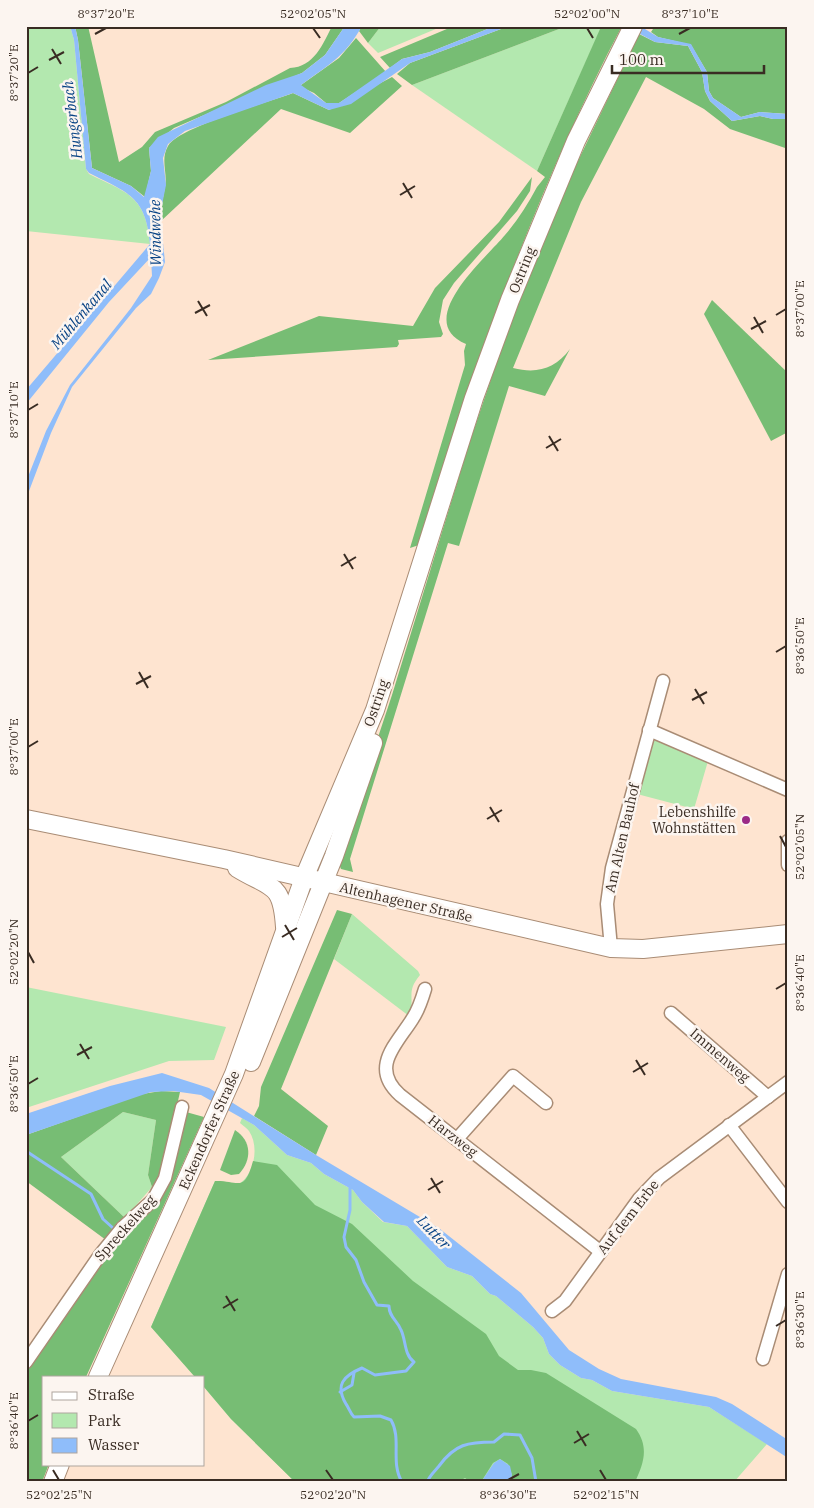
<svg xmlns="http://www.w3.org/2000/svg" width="814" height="1508" font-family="'IBM Plex Serif',serif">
<rect width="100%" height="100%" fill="#fee4d0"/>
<!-- green -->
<g fill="#b3e8af">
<path d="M26,26H70L74,40L86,169L89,174C128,193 146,196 150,244L26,231Z"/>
<polygon points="381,26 443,26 378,53 368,43"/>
<polygon points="601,28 537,171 412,85 559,29"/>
<polygon points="658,740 708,761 694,809 637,794 653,741"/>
<path d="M352,914L418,971L420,975C405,993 416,997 409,1016L334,959Z"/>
<polygon points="26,987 226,1027 214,1060 169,1061 26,1108"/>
<polygon points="123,1112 156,1120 148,1175 152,1187 125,1218 61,1157"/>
<path d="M242,1118L254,1125L287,1155L311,1163L324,1174L353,1190L362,1202L383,1222L407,1226L447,1267L472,1276L490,1294L496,1296L533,1327L543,1338L549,1354L560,1365L581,1378L592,1380L612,1391L709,1407L767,1444L734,1482H295L231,1419L204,1387V1377H195L151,1327L215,1181L237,1185C254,1177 260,1147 249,1131C247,1128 243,1126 240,1123Z"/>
</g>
<!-- forest -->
<g fill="#77bd74">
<path d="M75,26H88L119,162L142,147L155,132L226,102L290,68C314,67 323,44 332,26H345L325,55L302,73L174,128L149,148L151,171L145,197L131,186L92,168L78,40Z"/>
<polygon points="362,26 381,26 368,43 359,31"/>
<polygon points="454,26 495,26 430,52 402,59 390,68 380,57"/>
<path d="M509,26H622C535,191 474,367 419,545L410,548L465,365L464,351L466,344C412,321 485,259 505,235C518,220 528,204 537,187L545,177L537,171L600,29H559L412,85L397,74L410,63Z"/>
<polygon points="670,26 788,26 788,114 760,112 741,117 713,98 709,91 707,72 691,45 658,37 651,32 653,29"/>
<path d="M639,34L655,42L688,46L702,72L705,91L710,101L732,121L760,116L773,119H788V149L730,129L704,109L646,77L581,202L513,368C537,374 555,369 570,349L545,396L509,386L459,546L448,543L350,859L353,872L341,869L338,862L343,843L392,695L469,444L507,332L564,190Z"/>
<polygon points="356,38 386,72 339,103 326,103 314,93 301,87 301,85 339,58"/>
<path d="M392,77L402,86L350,133L281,109L161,221C160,209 163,199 165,187C168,173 160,160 168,146C178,127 270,102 293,93L329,110Z"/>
<polygon points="532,177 530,191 517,211 454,283 443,300 439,322 443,334 441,337 398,340 399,344 397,347 208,360 319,316 413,326 435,288 499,222"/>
<polygon points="712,300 788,373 788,432 771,441 704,314"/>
<polygon points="337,910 352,914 281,1089 328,1126 316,1155 254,1116 259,1106 261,1087"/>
<polygon points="161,1091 180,1092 161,1176 152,1187 148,1175 156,1120 123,1112 61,1157 125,1218 106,1240 26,1181 26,1135 142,1094"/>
<polygon points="186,1112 204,1117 86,1377 44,1377 44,1464 49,1464 42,1482 26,1482 26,1365 125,1232 159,1201"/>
<path d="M235,1130C252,1141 252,1160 239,1174L231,1175L220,1170Z"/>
<path d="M253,1161L277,1165L315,1205L352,1224L413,1281L486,1334L499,1356L518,1370H531L546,1373L636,1429C649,1447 644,1463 635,1482H510L512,1475L508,1464L500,1459L493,1463L481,1482H471L465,1478L457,1482H295L231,1419L204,1387V1377H195L151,1327L215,1181C238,1180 244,1194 253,1161Z"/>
</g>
<!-- water -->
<g fill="#8fbdfa">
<path d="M70,26H75L78,40L92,168L131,186L144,197L151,171L149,148L158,137L266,85L302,73L325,55L345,26H362C345,57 328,65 301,85L326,103H339L402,59L430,52L495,26H509L410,63L351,104L329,110L293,93L185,131L168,144L163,158L166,185L160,215L165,262L159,278L151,294L136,308L72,387L51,433L26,499V482L46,431L70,385L131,308L152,276L151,257L109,302L26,404V390L150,244C146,196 128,193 89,173L86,169L74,40Z"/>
<polygon points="625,26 640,26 658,37 691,44 707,72 709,91 713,98 741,117 760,112 788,114 788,119 773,119 760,116 732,121 710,101 705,91 702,72 688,46 655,42"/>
<polygon points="162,1073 209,1088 316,1155 440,1229 521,1293 569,1350 599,1369 621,1379 716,1397 732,1404 788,1440 788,1458 709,1407 612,1391 592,1380 581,1378 560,1365 549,1354 543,1338 533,1327 496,1296 490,1294 472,1276 447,1267 407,1226 384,1222 362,1202 353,1190 324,1174 311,1163 287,1155 254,1125 201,1095 173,1091 151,1092 26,1135 26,1114 110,1086"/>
<polygon points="500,1459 510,1466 512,1475 510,1482 481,1482 494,1463"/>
</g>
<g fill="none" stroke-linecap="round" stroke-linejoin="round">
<!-- stream -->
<g stroke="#8fbdfa" stroke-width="3">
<polyline points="26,1151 91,1194 103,1219 113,1228"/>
<path d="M350,1186V1210L344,1237L346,1247L356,1260L364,1282L377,1305L389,1306C389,1317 397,1320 401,1330C406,1340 404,1355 414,1362L406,1371L375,1375L362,1368C343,1376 335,1385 346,1404C349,1408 350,1413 354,1417L380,1416L391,1420C402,1439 390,1462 402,1482"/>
<polyline points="340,1392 352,1385 354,1373"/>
<path d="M427,1482C430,1475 435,1471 439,1466C455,1444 468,1442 494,1442L504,1434L520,1435L532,1458L536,1482"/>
</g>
<defs>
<g id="minor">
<polyline points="649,730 788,790"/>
<polyline points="788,841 788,865"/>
<polyline points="611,948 607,904 612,868 663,681"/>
<path d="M425,989C422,999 419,1009 413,1018C397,1044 369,1067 400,1095L601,1252"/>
<polyline points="671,1013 768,1097"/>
<polyline points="729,1125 788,1202"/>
<polyline points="457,1139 513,1076 546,1103"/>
<polyline points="552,1311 565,1301 639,1199 659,1178 788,1082"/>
<polyline points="763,1359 788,1274"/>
<polyline points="26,1362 100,1255 122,1228 153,1200 165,1178 182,1107"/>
</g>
<g id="secondary">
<polyline points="26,819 224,859 611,948 643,949 788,934"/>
<path d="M237,868C271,889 282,881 285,927"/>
<polyline points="251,1062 334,856 373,743"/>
<polyline points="98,1377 234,1074 304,878 375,710 474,398 510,300 576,141 633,26"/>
<polyline points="53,1482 60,1464"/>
</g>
</defs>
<!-- minor casing -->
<use href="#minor" stroke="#a98c75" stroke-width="15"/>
<!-- secondary casing -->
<use href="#secondary" stroke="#a98c75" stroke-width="20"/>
<!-- minor -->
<use href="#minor" stroke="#fff" stroke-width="12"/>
<!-- secondary -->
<use href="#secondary" stroke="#fff" stroke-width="18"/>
</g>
<!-- ticks -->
<path fill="none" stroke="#392c23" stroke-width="2" d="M313,28L320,38M587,28L593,38M95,34L106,28M679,34L690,28M52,49L61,64M49,60L64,52M28,73L38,67M403,183L412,198M400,195L415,186M198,301L207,316M195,313L210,305M776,315L786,309M754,317L763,333M751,329L766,321M28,410L38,404M549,436L558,451M546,448L561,439M344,554L353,569M341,566L356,557M776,652L786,646M139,672L148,688M136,684L151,676M695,689L704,704M692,700L707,692M28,747L38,741M490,807L499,822M487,819L502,810M780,836L786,847M285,925L294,940M282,937L297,928M28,952L34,963M776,989L786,983M80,1044L89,1059M77,1055L92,1047M636,1060L645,1075M633,1072L648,1063M28,1084L38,1078M431,1178L440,1193M428,1190L443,1181M226,1296L235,1311M223,1308L238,1299M776,1326L786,1320M28,1421L38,1415M577,1431L586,1446M574,1443L589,1434M53,1470L59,1480M326,1470L333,1480M600,1470L606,1480M508,1480L519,1474"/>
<!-- markers -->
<circle fill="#9b2a87" stroke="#fcf5f0" stroke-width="2" cx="746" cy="820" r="5"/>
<g text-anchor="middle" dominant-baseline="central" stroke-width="5" stroke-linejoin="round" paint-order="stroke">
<!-- street labels -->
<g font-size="14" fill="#392c23" stroke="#fcf5f0">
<text transform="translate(522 270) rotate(-68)">Ostring</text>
<text transform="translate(376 703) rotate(-71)">Ostring</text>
<text transform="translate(622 838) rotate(-77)">Am Alten Bauhof</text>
<text transform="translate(406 902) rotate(13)">Altenhagener Straße</text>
<text transform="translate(720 1055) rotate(41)">Immenweg</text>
<text transform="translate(209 1130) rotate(-66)">Eckendorfer Straße</text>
<text transform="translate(453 1136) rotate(38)">Harzweg</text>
<text transform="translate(628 1217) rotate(-52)">Auf dem Erbe</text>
<text transform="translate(125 1228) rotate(-48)">Spreckelweg</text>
</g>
<!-- poi labels -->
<g font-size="14" fill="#392c23" stroke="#fcf5f0" text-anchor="end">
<text x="736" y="812">Lebenshilfe<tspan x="736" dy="16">Wohnstätten</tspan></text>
</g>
<!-- water labels -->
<g font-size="15" font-style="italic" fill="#084385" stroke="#fcf5f0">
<text transform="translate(72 120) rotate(-97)">Hungerbach</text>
<text transform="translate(155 233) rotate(-91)">Windwehe</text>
<text transform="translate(81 314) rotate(-50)">Mühlenkanal</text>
<text transform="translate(434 1232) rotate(46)">Lutter</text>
</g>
</g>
<!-- border -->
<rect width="814" height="1508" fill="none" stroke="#fcf5f0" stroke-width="55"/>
<!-- legend -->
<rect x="42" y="1376" width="162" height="90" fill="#fcf5f0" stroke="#aea59e"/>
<rect x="52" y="1392" width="25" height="8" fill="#ffffff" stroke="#aea59e"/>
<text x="88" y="1400" font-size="15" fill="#392c23">Straße</text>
<rect x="52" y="1413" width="25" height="15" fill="#b3e8af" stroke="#aea59e"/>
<text x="88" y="1426" font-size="15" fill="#392c23">Park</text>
<rect x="52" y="1438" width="25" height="15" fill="#8fbdfa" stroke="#aea59e"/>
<text x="88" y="1450" font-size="15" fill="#392c23">Wasser</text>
<!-- scale -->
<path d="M612 65v8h152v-8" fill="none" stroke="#392c23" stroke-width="2.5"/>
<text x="619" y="65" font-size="15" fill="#392c23" stroke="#fcf5f0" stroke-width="4" paint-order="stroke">100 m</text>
<rect x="28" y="28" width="758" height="1452" fill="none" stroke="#392c23" stroke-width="2"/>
<g font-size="12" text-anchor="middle" fill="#392c23">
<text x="106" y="18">8°37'20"E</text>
<text x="313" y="18">52°02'05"N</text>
<text x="587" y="18">52°02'00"N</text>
<text x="690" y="18">8°37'10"E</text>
<text transform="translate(14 73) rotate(-90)" y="4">8°37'20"E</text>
<text transform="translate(800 309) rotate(-90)" y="4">8°37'00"E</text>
<text transform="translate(14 410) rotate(-90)" y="4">8°37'10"E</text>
<text transform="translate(800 646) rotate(-90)" y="4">8°36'50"E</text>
<text transform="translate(14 747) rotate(-90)" y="4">8°37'00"E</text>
<text transform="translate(800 847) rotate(-90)" y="4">52°02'05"N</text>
<text transform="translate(14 952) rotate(-90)" y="4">52°02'20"N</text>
<text transform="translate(800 983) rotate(-90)" y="4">8°36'40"E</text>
<text transform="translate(14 1084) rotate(-90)" y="4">8°36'50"E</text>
<text transform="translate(800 1320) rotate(-90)" y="4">8°36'30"E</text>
<text transform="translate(14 1421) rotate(-90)" y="4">8°36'40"E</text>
<text x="59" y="1499">52°02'25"N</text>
<text x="333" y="1499">52°02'20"N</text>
<text x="508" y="1499">8°36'30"E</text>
<text x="606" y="1499">52°02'15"N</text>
</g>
</svg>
